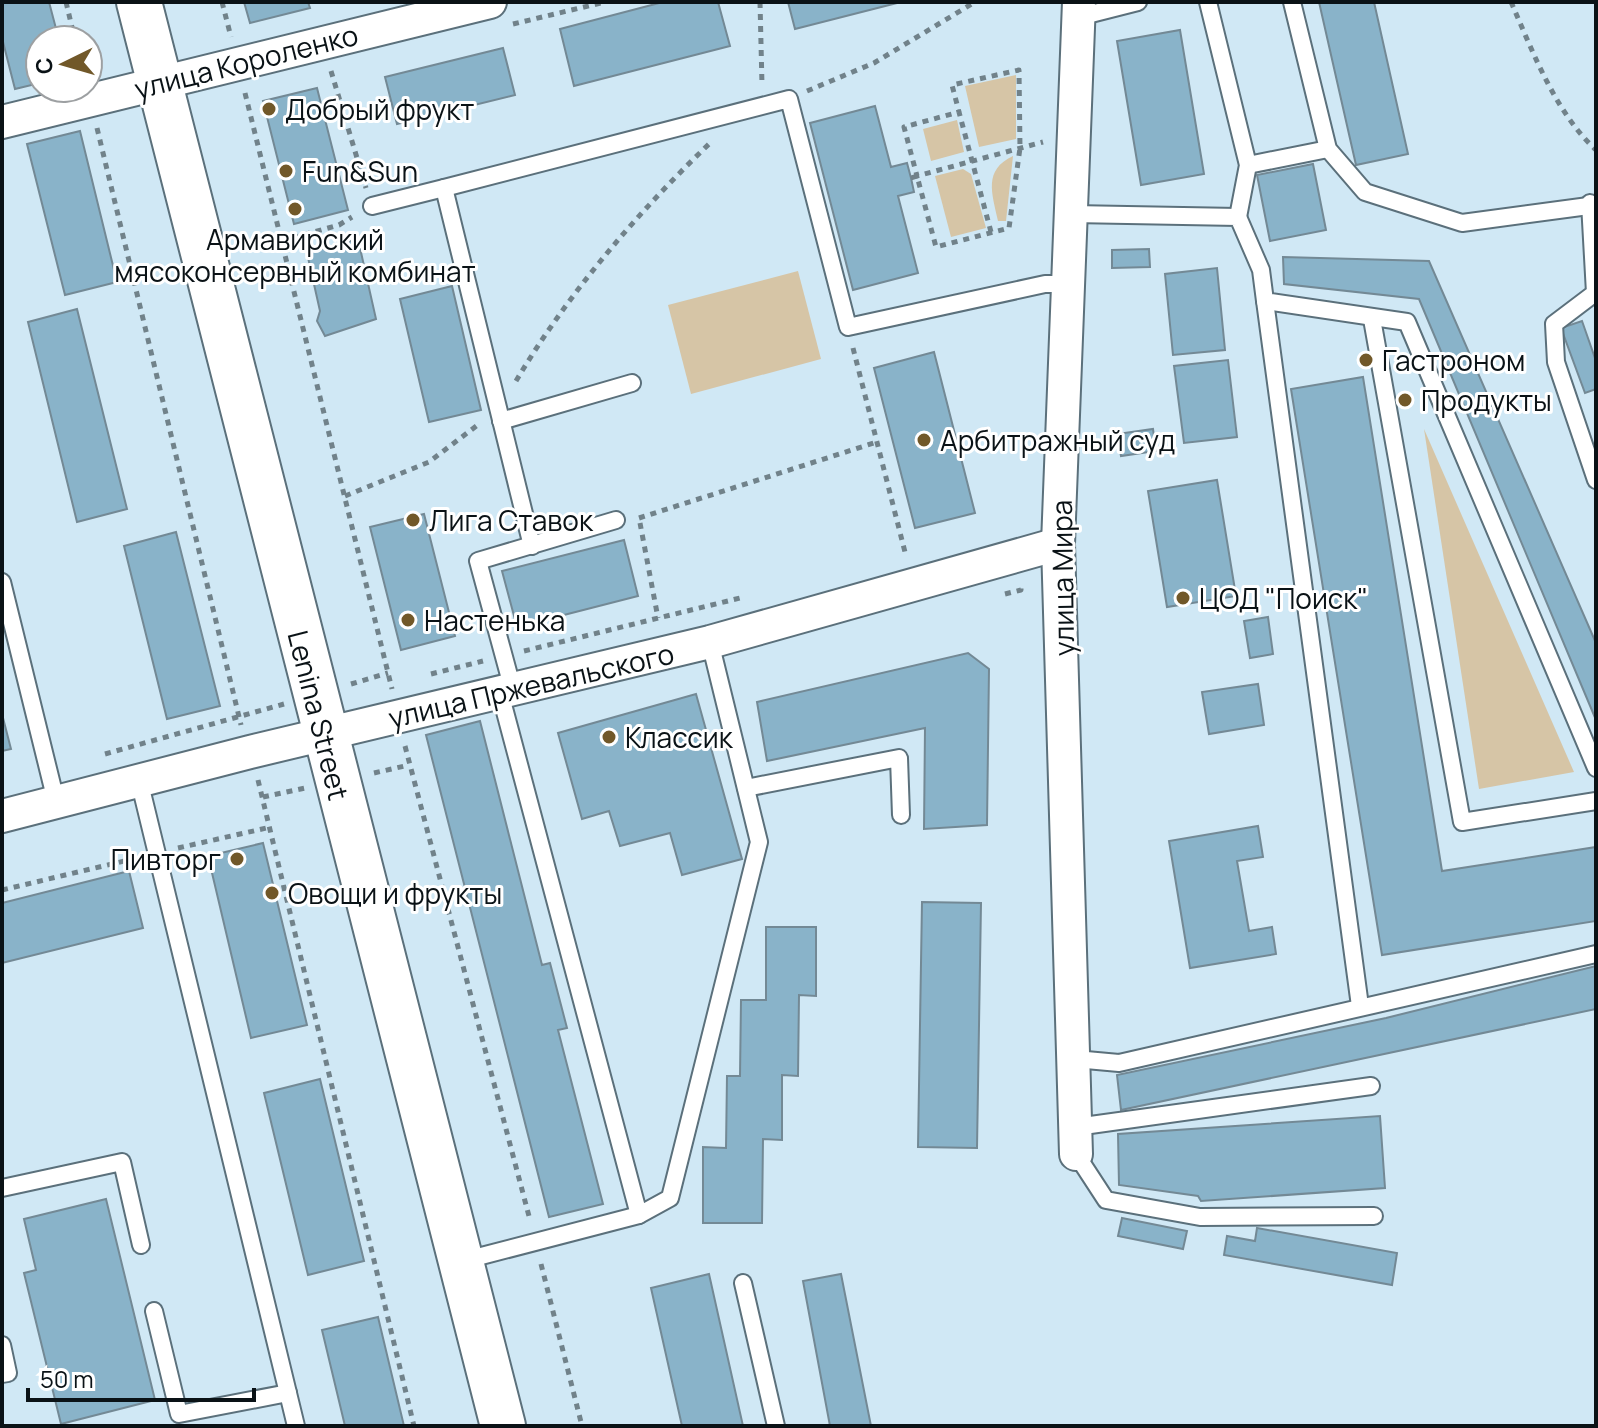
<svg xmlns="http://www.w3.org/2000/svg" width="1598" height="1428" font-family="Manrope,sans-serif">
<rect width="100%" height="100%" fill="#d0e8f5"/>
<!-- green -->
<g fill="#d6c5a6">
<polygon points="1016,75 1016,139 979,147 965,86"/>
<polygon points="957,120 964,152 931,161 923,129"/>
<path d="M1013,156L1006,221H998C992,193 983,170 1013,156Z"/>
<polygon points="963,169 971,174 986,228 951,237 935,176"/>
<polygon points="798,271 821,359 691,394 668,305"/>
<polygon points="1424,429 1574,772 1479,789"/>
</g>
<!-- building -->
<g fill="#89b3c9" stroke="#738995" stroke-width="2">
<polygon points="2,2 49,2 59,40 40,40 40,83 15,89 2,38"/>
<polygon points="244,2 308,2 310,8 250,23"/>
<polygon points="663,2 718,2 730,46 574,86 560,29"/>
<polygon points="788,2 901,2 795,29"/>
<polygon points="1319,2 1374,2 1408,154 1356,165"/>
<polygon points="1180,30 1204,174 1141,185 1117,41"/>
<polygon points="503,48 515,95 397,124 385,77"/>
<polygon points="317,88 348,210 294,224 263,101"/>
<polygon points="875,106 891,167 907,163 911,178 914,192 898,196 918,273 853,290 810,123"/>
<polygon points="80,131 117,282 65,295 27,144"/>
<polygon points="1313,164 1326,230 1270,241 1257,175"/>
<polygon points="358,239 376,319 325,336 317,321 320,311 307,253"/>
<polygon points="1149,249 1150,267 1112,268 1112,250"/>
<polygon points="1283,257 1429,261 1596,643 1596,720 1419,299 1284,284"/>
<polygon points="1217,268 1225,350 1173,355 1165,274"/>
<polygon points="452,286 481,410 429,422 400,299"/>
<polygon points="77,309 127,509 77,522 28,322"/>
<polygon points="1582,321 1596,361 1596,389 1585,393 1561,328"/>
<polygon points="934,352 975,513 915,528 874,368"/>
<polygon points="1228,360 1237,437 1184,443 1174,366"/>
<polygon points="1363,377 1442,871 1596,847 1596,921 1382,955 1291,389"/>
<polygon points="1153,429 1156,451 1121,456 1117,434"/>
<polygon points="1217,480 1236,596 1167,607 1148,491"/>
<polygon points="424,514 455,636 401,650 370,527"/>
<polygon points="176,532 220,706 167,719 124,546"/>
<polygon points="624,540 638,596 517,627 502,571"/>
<polygon points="1268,617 1273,654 1250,658 1244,621"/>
<polygon points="968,653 989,669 987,825 924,829 925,728 767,761 757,702"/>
<polygon points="1258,684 1264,725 1209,734 1202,692"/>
<polygon points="696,694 742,859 682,875 670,833 620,846 609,811 582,819 558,733"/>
<polygon points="2,714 11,749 2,751"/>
<polygon points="480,721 542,965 550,963 567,1028 558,1030 603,1204 549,1217 426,735"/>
<polygon points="1258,826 1263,857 1237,861 1249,931 1272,927 1276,954 1190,968 1169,841"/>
<polygon points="263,843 307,1025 251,1038 208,856"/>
<polygon points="129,871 143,928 2,963 2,903"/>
<polygon points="922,902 981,903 977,1148 918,1147"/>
<polygon points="766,927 816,927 816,996 799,995 798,1076 782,1075 782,1140 763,1139 762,1223 703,1223 703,1147 726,1148 727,1076 740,1076 741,1000 766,1000"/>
<polygon points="1596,966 1596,1009 1121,1110 1117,1075 1386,1018"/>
<polygon points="320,1079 364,1261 308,1275 264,1093"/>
<polygon points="1380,1116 1385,1188 1201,1201 1198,1196 1119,1185 1118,1134"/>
<polygon points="106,1199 155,1400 61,1424 24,1273 36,1270 24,1219"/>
<polygon points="1122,1218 1187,1231 1183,1249 1118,1236"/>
<polygon points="1257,1228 1397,1253 1392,1285 1224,1255 1227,1236 1255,1241"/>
<polygon points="709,1274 743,1426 682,1426 651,1288"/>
<polygon points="841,1274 871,1426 830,1426 803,1281"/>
<polygon points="378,1317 404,1426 345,1426 322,1330"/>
</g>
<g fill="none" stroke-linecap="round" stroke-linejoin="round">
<defs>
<g id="lane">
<polyline points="1208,2 1248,165 1238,217"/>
<polyline points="1292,2 1328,149 1365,192 1462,223 1596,205"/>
<polyline points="1079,17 1138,2"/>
<polyline points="1248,165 1328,149"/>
<polyline points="444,188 789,99 848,327 1045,284 1069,284"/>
<polyline points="1590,203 1595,293 1554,324 1556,362 1596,480"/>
<polyline points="372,206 444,188 532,546"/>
<polyline points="1072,214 1238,217 1261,270 1265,301 1407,322 1596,768"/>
<polyline points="1265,301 1360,1006"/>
<polyline points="1372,319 1462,822 1596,801"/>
<polyline points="501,421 632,383"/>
<polyline points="2,582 56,801"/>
<polyline points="513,690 478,561 616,520"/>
<polyline points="500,693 639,1215 670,1198 759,842 710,642"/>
<polyline points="139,780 296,1426"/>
<polyline points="746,788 899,758 901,815"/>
<polyline points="1075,1059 1119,1063 1596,954"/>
<polyline points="1076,1127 1371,1086"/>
<polyline points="1076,1154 1106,1200 1200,1217 1374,1216"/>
<polyline points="2,1188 122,1162 141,1245"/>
<polyline points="462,1261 639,1215"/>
<polyline points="743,1283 776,1426"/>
<polyline points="154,1311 179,1414 288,1393"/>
<polyline points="2,1345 8,1373 2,1374"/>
</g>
<g id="street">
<polyline points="2,122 490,2"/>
<polyline points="2,816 250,752 710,642 1058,544"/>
<polyline points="1076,1154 1058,544 1079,2"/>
</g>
<polyline id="secondary" points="139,2 503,1426"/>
</defs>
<!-- lane casing -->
<use href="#lane" stroke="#5b707b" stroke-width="20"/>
<!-- street casing -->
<use href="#street" stroke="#5b707b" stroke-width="36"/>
<!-- secondary casing -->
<use href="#secondary" stroke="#5b707b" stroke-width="48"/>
<!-- path -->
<g stroke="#71828a" stroke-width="5" stroke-dasharray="6 6" stroke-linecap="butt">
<polyline points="66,2 75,40"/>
<polyline points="222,2 231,37"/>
<polyline points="760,2 762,85"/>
<path d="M1511,2C1533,52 1555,112 1596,150"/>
<polyline points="513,24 605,2"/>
<polyline points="331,71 366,188"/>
<polyline points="807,91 874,63 975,2"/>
<polyline points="245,93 392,689"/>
<polyline points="97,128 241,725"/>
<polyline points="911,178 917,176 936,247 1009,228 1020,148 1019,70 952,85 959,112"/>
<polyline points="991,232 959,112 904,127 917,176 1043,142"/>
<polyline points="281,241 339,225 352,217"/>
<polyline points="853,348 906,556"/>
<path d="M516,381C567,295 636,214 709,144"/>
<polyline points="345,496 429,462 479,424"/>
<polyline points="639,518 877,442"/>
<polyline points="640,523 658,618"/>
<polyline points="1005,594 1021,590 1021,585"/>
<polyline points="524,651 740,598"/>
<polyline points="431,674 483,661"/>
<polyline points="351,684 388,673"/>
<polyline points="405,746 530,1220"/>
<polyline points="105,754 284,704"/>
<polyline points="374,773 409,765"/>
<polyline points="258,780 414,1426"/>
<polyline points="263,797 305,788"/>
<polyline points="178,848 271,827"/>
<polyline points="2,890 137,858"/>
<polyline points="541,1264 582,1426"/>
</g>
<!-- lane -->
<use href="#lane" stroke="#fff" stroke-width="16"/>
<!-- street -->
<use href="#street" stroke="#fff" stroke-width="32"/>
<!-- secondary -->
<use href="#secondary" stroke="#fff" stroke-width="44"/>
</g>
<!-- markers -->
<g fill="#715829" stroke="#fff" stroke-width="3">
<circle cx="269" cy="109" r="8"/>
<circle cx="286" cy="171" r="8"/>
<circle cx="295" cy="209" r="8"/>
<circle cx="1366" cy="360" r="8"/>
<circle cx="1405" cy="400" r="8"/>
<circle cx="924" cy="440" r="8"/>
<circle cx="413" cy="520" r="8"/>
<circle cx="1183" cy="598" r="8"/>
<circle cx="408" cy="620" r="8"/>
<circle cx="609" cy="737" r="8"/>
<circle cx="237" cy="859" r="8"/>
<circle cx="272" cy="893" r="8"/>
</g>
<g text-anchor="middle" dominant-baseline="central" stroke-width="6" stroke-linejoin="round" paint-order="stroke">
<!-- street labels -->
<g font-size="28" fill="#0a1216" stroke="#fff">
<text transform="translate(246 61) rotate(-14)">улица Короленко</text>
<text transform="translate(1062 578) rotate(-91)">улица Мира</text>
<text transform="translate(531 685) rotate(-13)">улица Пржевальского</text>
<text transform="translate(319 715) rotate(76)">Lenina Street</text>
</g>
<!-- poi labels -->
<g font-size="28" fill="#0a1216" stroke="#fff" text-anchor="start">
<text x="285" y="109">Добрый фрукт</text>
<text x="302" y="171">Fun&amp;Sun</text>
<text x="295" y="239" text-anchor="middle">Армавирский<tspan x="295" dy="32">мясоконсервный комбинат</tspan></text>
<text x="1382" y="360">Гастроном</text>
<text x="1421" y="400">Продукты</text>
<text x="940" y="440">Арбитражный суд</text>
<text x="429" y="520">Лига Ставок</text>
<text x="1199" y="598">ЦОД "Поиск"</text>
<text x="424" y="620">Настенька</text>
<text x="625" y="737">Классик</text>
<text x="221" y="859" text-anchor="end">Пивторг</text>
<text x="288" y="893">Овощи и фрукты</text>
</g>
</g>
<!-- border -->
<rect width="1598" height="1428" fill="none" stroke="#0a1216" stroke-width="8"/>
<!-- north arrow -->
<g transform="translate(64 64) rotate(265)"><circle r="38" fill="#ffffff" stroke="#9da0a2" stroke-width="2"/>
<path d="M0-6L14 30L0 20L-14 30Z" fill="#715829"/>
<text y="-12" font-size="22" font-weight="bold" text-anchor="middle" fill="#0a1216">С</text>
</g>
<!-- scale -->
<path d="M28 1388v12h226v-12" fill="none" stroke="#0a1216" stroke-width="4"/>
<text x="40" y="1388" font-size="24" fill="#0a1216" stroke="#ffffff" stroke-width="6" paint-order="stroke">50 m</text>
</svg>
